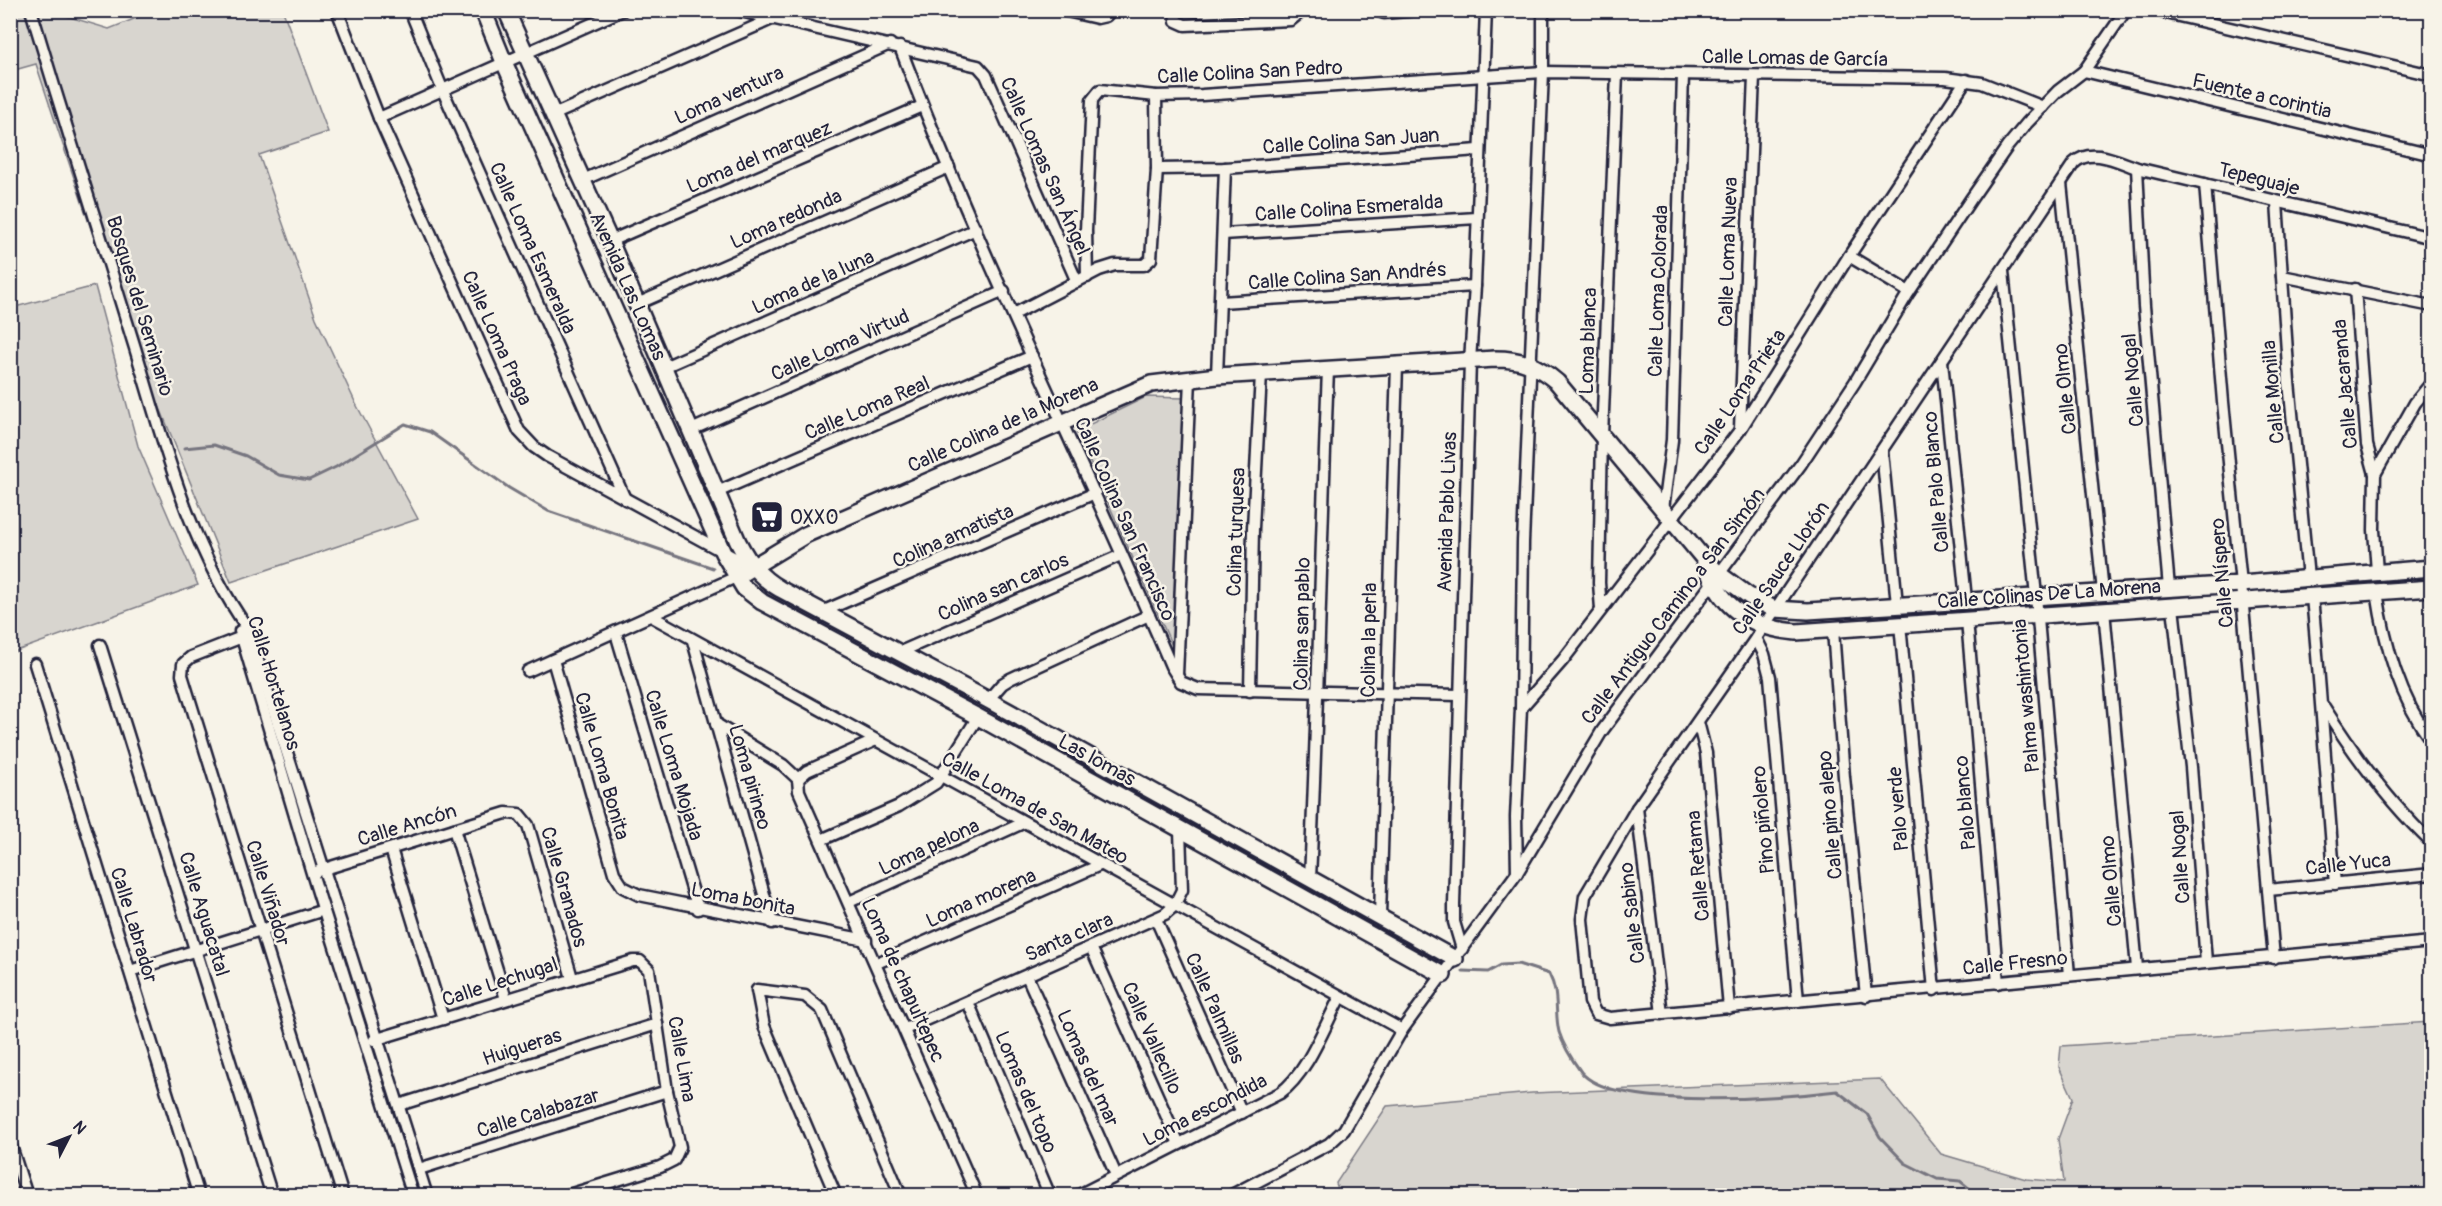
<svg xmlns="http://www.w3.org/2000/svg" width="2442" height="1206" font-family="Pangolin,sans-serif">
<rect width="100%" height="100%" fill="#f7f3e8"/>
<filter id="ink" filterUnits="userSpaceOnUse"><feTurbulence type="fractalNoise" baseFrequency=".0167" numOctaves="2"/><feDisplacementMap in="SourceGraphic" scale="12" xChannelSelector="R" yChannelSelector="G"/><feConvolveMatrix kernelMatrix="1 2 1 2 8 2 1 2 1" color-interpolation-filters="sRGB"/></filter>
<g filter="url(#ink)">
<!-- green -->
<g fill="#d8d5cf" stroke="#7d7c85" stroke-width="1.5">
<polygon points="11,11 50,11 109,29 154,11 283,11 328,132 259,155 316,318 356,404 418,519 231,582 109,283 36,64 11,71"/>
<polygon points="95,286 138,446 198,585 11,653 11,308"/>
<polygon points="1146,397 1184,398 1174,650 1076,431"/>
<polygon points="2431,1022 2431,1195 1340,1196 1336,1183 1387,1106 1532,1093 1880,1079 1941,1154 2026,1179 2064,1182 2058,1139 2073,1098 2059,1067 2061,1046"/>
</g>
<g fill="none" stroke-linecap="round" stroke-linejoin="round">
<!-- stream -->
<g stroke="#76747f" stroke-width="3">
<polyline points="184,448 214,445 246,456 279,475 309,480 336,467 405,424 430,432 509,488 548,511 713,568"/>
<polyline points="759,588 974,705"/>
<polyline points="999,717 1438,960"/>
<path d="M1463,971L1488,972L1501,965L1518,964L1549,974C1560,995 1554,1011 1559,1032C1563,1045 1573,1061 1581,1072C1613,1112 1788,1097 1837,1091L1867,1114L1880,1137L1905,1163L1937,1179L1960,1181L1979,1196"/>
</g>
<defs>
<g id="street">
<path d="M31,10C65,123 100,236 135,348C164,444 189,546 248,629L427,1196"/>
<polyline points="337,10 379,118 519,431 534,447 547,456 751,567"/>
<polyline points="410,10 443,91 625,499"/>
<polyline points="736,10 978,66 986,75 1077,282"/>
<polyline points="1062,10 1097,18 1106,16 1111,10"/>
<polyline points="1175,10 1176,21 1185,25 1291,20 1303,10"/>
<polyline points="1376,10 1384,13 1419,10"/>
<polyline points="2153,10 2432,75"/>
<path d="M900,47C980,257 1082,458 1171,666L1181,682L1198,689L1459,695"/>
<polyline points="2084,71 2432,155"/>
<polyline points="553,115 772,19"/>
<polyline points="379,118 623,10"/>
<polyline points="2137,168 2144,306 2169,588"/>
<polyline points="1157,169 1225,168 1479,150"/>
<polyline points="583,180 890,44"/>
<polyline points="2061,183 2103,592"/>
<polyline points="2205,184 2223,402 2241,584 2274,958"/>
<polyline points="2277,202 2289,382 2308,578"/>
<polyline points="1223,234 1477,218"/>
<path d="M2432,238L2137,168C2117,161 2091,147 2074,163L1756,638L1637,808L1585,896L1582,919L1590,1002L1596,1014L1610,1018L2432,942"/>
<polyline points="610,241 922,106"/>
<polyline points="1849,256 1909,292"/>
<polyline points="2003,271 2036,596 2069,975"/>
<polyline points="2282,276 2432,306"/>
<polyline points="1087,277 1086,230 1092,100 1100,90 1156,96 1202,95 1543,72 1945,78 1982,83 2043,107"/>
<polyline points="2355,289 2367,445 2375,474"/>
<polyline points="1221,302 1475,286"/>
<polyline points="637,304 949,167"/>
<polyline points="1014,314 1099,270 1115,265 1144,265 1151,259 1157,169 1156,96"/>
<polyline points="1942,361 1966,600"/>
<polyline points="664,367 976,229"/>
<polyline points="1217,376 1225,168"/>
<polyline points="1740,429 1754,76"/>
<polyline points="691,430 1004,291"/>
<polyline points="1882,451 1897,604"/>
<polyline points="717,492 1032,356"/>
<polyline points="1663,509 1672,440 1683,75"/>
<polyline points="2377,572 2374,530 2375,474 2415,403 2432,382"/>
<path d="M2377,592C2385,646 2399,697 2432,742"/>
<path d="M2312,597C2321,693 2327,789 2335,884"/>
<polyline points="2173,607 2191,767 2206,962"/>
<polyline points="1601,609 1599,583 1602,436 1617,74"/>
<polyline points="2104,610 2137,968"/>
<polyline points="824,611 1095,493"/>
<polyline points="651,616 1402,1030"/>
<polyline points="1967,620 1998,983"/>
<polyline points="1900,624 1934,990"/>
<polyline points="1833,630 1844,777 1866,996"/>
<polyline points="240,631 312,873 413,1196"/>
<polyline points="616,633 698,909"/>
<polyline points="242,637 191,657 183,664 182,675 343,1196"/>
<polyline points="1756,638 1764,654 1770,677 1798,1001"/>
<polyline points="693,641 772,923"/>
<polyline points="100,645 272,1196"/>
<polyline points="900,652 1121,555"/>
<polyline points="553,660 614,873 623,887 639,895 866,940"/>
<polyline points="35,664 199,1196"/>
<polyline points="528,671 736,577"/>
<polyline points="1177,675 1190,379"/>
<polyline points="1250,691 1253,528 1261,374"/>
<polyline points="988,700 1002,684 1010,679 1149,615"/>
<path d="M2324,707C2355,756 2389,803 2432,843"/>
<polyline points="1521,708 1563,660 1740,430 1849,256 1966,80"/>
<polyline points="1698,722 1706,753 1729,1008"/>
<polyline points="716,724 783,765 798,779"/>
<polyline points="798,779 799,791 977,1196"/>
<polyline points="798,779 807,771 874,741"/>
<polyline points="1637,808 1662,1014"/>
<polyline points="454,829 506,999"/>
<polyline points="821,840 899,806 936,783 978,717"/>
<polyline points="391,849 443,1019"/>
<polyline points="318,871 506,813 519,814 528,825 572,978"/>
<polyline points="1517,873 1516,817 1521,708 1523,542 1543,72 1543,10"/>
<path d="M1310,878C1318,709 1321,539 1328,370"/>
<polyline points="2268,890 2432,874"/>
<polyline points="849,902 1023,823"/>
<polyline points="1380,916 1397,365"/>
<polyline points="1156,919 1242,1113"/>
<polyline points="1091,947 1179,1144"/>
<polyline points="1462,949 1454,922 1454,905 1470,361 1475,286 1486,10"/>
<polyline points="877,963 1100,865"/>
<polyline points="130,971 324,910"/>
<polyline points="1027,976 1116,1175"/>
<polyline points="968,1002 1050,1196"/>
<polyline points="905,1029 1165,914 1174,906 1182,890 1180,830"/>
<polyline points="374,1040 633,961 640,961 649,970 667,1091 680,1147 674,1160 660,1167 565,1196"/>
<polyline points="399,1105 657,1024"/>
<polyline points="10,1143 27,1196"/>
<polyline points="419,1169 667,1091"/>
<polyline points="836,1196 764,1026 757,990 805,996 822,1010 901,1196"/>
<path d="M1077,1196L1280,1093C1307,1074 1324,1027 1340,997"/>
<polyline points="1230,1196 1329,1144 1344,1130 1402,1030 1517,873 1602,731 1801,464 1855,382 1909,292 1971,199 2007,147 2027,123 2058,91 2084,71 2126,10"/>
</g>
<g id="secondary">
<polyline points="483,10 504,62 723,553 744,588 762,602 978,717 1443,975"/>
<path d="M506,10L610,241L738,542C749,563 759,577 780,589L988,700L1455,959"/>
<path d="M1705,561C1718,606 1750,628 1796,632L2432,588"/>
<path d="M736,577L807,534L1151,384L1217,376L1495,359C1521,359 1537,365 1557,382L1704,559L1719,574L1749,596L1774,609L1808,611L2241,584L2432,568"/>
</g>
</defs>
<!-- street casing -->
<use href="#street" stroke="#22223b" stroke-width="15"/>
<!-- secondary casing -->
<use href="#secondary" stroke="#22223b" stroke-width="20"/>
<!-- street -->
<use href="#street" stroke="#f7f3e8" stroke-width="10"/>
<!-- secondary -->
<use href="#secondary" stroke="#f7f3e8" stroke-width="15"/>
</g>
</g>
<!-- icons -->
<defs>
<symbol id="supermarket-square" viewBox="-11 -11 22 22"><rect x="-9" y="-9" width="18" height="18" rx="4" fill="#22223b" stroke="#f7f3e8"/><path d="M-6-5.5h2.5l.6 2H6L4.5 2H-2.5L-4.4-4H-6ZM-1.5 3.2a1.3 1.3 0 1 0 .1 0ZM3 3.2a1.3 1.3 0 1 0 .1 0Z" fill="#fff"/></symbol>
</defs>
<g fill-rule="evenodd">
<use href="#supermarket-square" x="748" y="498" width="38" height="38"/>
</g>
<g text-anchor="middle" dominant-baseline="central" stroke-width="5" stroke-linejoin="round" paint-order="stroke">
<!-- street labels -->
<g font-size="20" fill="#22223b" stroke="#f7f3e8">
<text transform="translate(1795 58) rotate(1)">Calle Lomas de García</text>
<text transform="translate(1250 72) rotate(-3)">Calle Colina San Pedro</text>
<text transform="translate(729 95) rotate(-24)">Loma ventura</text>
<text transform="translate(2262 96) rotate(13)">Fuente a corintia</text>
<text transform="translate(1351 141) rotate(-4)">Calle Colina San Juan</text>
<text transform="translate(759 157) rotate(-23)">Loma del marquez</text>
<text transform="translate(1045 166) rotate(66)">Calle Lomas San Ángel</text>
<text transform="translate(2259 179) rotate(14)">Tepeguaje</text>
<text transform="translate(1349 208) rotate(-4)">Calle Colina Esmeralda</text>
<text transform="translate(786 219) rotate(-24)">Loma redonda</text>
<text transform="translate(533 248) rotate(66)">Calle Loma Esmeralda</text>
<text transform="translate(1728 252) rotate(-88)">Calle Loma Nueva</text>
<text transform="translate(1347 276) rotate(-4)">Calle Colina San Andrés</text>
<text transform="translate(813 282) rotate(-24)">Loma de la luna</text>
<text transform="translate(628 286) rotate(66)">Avenida Las Lomas</text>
<text transform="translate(1658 291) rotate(-88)">Calle Loma Colorada</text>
<text transform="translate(140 306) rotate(73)">Bosques del Seminario</text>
<text transform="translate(497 338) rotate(66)">Calle Loma Praga</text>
<text transform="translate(1588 341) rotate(-88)">Loma blanca</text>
<text transform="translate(840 345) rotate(-24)">Calle Loma Virtud</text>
<text transform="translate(2133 380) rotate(-95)">Calle Nogal</text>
<text transform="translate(2345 384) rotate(-95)">Calle Jacaranda</text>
<text transform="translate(2065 389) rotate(-96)">Calle Olmo</text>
<text transform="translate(1740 392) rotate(-56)">Calle Loma Prieta</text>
<text transform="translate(2273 392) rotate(-95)">Calle Monilla</text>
<text transform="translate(867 408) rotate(-23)">Calle Loma Real</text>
<text transform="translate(1003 425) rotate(-24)">Calle Colina de la Morena</text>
<text transform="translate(1936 482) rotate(-95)">Calle Palo Blanco</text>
<text transform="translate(1447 512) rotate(-88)">Avenida Pablo Livas</text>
<text transform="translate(1125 519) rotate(66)">Calle Colina San Francisco</text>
<text transform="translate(1236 532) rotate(-88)">Colina turquesa</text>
<text transform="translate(953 536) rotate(-24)">Colina amatista</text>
<text transform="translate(1781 568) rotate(-56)">Calle Sauce Llorón</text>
<text transform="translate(2222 573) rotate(-95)">Calle Níspero</text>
<text transform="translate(1003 587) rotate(-24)">Colina san carlos</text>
<text transform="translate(2049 594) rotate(-4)">Calle Colinas De La Morena</text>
<text transform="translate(1673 606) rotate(-53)">Calle Antiguo Camino a San Simón</text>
<text transform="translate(1302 624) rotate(-89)">Colina san pablo</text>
<text transform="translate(1369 640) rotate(-89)">Colina la perla</text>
<text transform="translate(274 683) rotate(73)">Calle Hortelanos</text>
<text transform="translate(2026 696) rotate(-95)">Palma washintonia</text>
<text transform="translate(1097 760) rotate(29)">Las lomas</text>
<text transform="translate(674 765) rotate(73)">Calle Loma Mojada</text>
<text transform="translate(602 766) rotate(74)">Calle Loma Bonita</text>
<text transform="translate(750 777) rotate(74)">Loma pirineo</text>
<text transform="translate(1965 803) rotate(-95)">Palo blanco</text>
<text transform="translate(1035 808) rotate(29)">Calle Loma de San Mateo</text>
<text transform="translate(1898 809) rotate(-95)">Palo verde</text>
<text transform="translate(1830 815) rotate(-95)">Calle pino alepo</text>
<text transform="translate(1763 820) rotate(-95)">Pino piñolero</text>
<text transform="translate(407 825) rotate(-17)">Calle Ancón</text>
<text transform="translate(929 847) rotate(-25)">Loma pelona</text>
<text transform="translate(2180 857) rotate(-94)">Calle Nogal</text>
<text transform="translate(2348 864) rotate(-6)">Calle Yuca</text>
<text transform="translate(1698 866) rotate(-95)">Calle Retama</text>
<text transform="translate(2111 881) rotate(-95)">Calle Olmo</text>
<text transform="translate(564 887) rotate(74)">Calle Granados</text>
<text transform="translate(268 893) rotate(73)">Calle Viñador</text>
<text transform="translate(981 898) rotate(-24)">Loma morena</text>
<text transform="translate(743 899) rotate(11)">Loma bonita</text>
<text transform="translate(1632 913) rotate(-97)">Calle Sabino</text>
<text transform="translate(204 914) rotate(73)">Calle Aguacatal</text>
<text transform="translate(134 925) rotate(73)">Calle Labrador</text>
<text transform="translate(1069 937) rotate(-24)">Santa clara</text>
<text transform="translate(2015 963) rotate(-6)">Calle Fresno</text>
<text transform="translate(903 980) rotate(66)">Loma de chapultepec</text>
<text transform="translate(500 982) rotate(-18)">Calle Lechugal</text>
<text transform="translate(1215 1008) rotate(66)">Calle Palmillas</text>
<text transform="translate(1152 1038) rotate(66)">Calle Vallecillo</text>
<text transform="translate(522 1047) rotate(-18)">Huigueras</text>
<text transform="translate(682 1059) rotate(80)">Calle Lima</text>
<text transform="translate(1088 1068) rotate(66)">Lomas del mar</text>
<text transform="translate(1026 1092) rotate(67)">Lomas del topo</text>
<text transform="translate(1205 1110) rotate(-27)">Loma escondida</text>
<text transform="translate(538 1113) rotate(-17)">Calle Calabazar</text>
</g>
<!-- poi labels -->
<g font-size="20" fill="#22223b" stroke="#f7f3e8" text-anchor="start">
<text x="790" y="517">OXXO</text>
</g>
</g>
<!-- margin -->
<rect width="2442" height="1206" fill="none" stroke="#f7f3e8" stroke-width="36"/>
<rect x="18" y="18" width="2406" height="1170" fill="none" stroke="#22223b" stroke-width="2" filter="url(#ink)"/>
<!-- north arrow -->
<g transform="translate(69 1137) rotate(48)" stroke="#f7f3e8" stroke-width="4.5" paint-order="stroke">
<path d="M0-4.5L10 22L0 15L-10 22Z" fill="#22223b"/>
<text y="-9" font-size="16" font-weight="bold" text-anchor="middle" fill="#22223b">N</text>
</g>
</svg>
